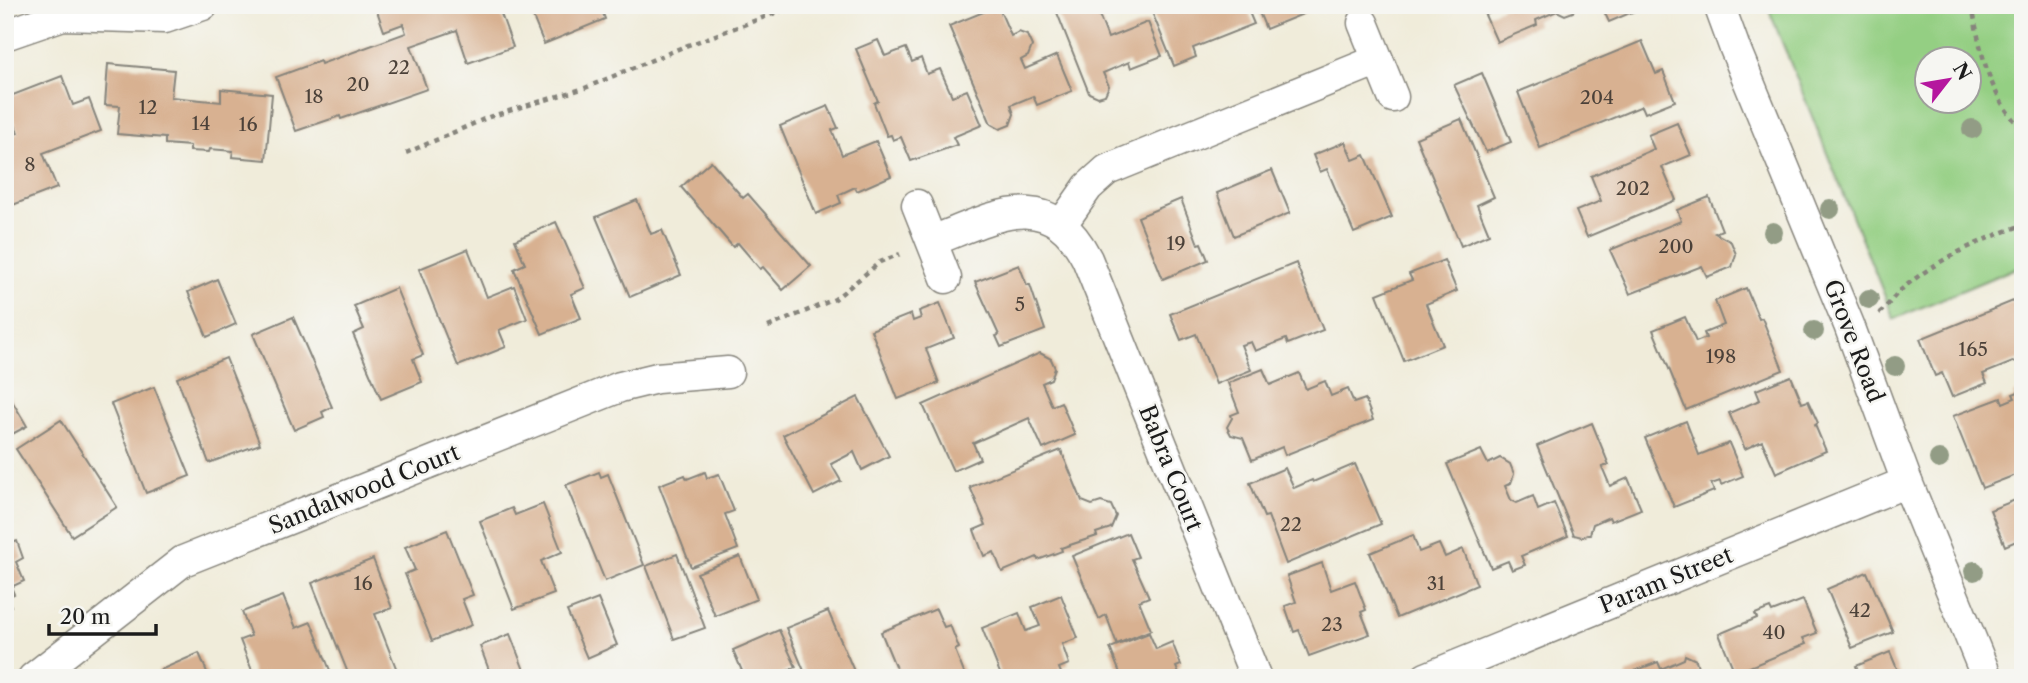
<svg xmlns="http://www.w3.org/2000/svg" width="2028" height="683" font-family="'Libre Caslon Text',serif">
<rect width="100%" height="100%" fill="#f6f6f2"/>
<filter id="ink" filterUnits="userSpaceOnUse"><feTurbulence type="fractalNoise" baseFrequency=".0143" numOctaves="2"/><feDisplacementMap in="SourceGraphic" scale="14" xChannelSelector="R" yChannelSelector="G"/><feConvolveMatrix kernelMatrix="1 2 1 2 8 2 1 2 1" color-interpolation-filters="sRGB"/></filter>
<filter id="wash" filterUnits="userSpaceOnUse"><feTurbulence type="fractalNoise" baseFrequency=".00686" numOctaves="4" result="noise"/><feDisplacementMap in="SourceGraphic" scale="28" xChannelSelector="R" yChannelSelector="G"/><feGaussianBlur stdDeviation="1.57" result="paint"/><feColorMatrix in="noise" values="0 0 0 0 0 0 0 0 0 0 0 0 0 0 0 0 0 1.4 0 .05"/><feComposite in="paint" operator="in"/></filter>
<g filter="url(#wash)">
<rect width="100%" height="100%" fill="#f0ecda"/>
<!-- green -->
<path fill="#94cf83" stroke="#587650" stroke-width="2" fill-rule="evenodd" d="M1767,5H2023V265L1894,319ZM1926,60H1968V102H1926Z"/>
<g id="blocks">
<!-- building -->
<g fill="#d8b191">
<polygon points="375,5 515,5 500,11 513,47 468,63 457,30 411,46 427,89 341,119 340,116 296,131 276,77 320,61 321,64 406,33 403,24 384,31"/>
<polygon points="528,5 600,5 605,19 544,44"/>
<polygon points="1054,5 1107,5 1108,8 1098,12 1108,38 1148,22 1162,56 1131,68 1129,62 1103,73 1109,86 1105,95 1098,97 1089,93"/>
<polygon points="1149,5 1194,5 1195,7 1246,5 1254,24 1193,48 1196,57 1174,66"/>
<polygon points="1256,5 1325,5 1266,29"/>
<polygon points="1508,5 1575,5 1573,12 1565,15 1557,11 1536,20 1537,25 1497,42 1485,15"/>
<polygon points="1601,5 1635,5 1637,10 1609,22"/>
<polygon points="998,6 1011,36 1019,32 1027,35 1032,46 1028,56 1021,60 1025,69 1057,55 1072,91 1037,105 1033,96 1011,105 1014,114 1010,125 1000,129 991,124 949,26"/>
<polygon points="878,40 885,56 906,48 912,62 921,58 927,74 940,69 952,96 967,90 982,125 953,137 957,145 911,161 901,137 893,140 891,135 887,136 874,103 878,101 856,49"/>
<polygon points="1642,41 1656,74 1663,71 1675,101 1645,113 1642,106 1540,148 1518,92"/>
<polygon points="108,64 174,70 171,97 221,102 221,89 272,94 266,160 232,157 233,151 210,149 209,152 190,151 190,146 165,144 165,138 117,134 120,106 105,105"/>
<polygon points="1482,73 1511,142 1486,152 1454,85"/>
<polygon points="62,76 73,105 89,99 101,131 43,153 57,188 5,208 5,138 18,133 5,98"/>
<polygon points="828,106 838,128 832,130 842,155 876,141 891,176 857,191 855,187 838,195 841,203 816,214 780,126"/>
<polygon points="1461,119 1494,197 1477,205 1489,234 1461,246 1416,138"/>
<polygon points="1677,123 1691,155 1662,167 1676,200 1587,237 1576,211 1601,201 1591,176 1654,149 1648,135"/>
<polygon points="1345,142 1353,160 1365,155 1392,217 1354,233 1327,169 1320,172 1313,155"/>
<polygon points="711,161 743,198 748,194 811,266 783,290 763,267 760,269 738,243 733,247 681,187"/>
<polygon points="1272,170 1290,213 1234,236 1217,193"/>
<polygon points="1709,197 1722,230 1715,233 1731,242 1736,254 1732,267 1707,277 1702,266 1630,294 1610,250 1681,221 1677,210"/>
<polygon points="1181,199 1198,244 1201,243 1208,260 1163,279 1138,217"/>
<polygon points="637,200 651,234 662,230 681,275 630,297 596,217"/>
<polygon points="556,222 585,288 571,294 581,318 542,334 514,269 525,264 515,240"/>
<polygon points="468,249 487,297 514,286 527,319 499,330 506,347 458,366 419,269"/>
<polygon points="1444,260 1457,291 1426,304 1443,345 1404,361 1377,294 1412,280 1409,274"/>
<polygon points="1296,263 1323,330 1288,344 1286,339 1255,351 1251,342 1241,345 1251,370 1216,384 1196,334 1181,340 1170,314"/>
<polygon points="1019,265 1027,285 1030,285 1045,330 1001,347 996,336 999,335 975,282"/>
<polygon points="217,279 236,324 207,337 188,292"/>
<polygon points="396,288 423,355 413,359 422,382 381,399 353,334 364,329 354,306"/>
<polygon points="1746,288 1759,319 1762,318 1783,370 1686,410 1653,330 1685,317 1696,342 1706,338 1704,333 1724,325 1715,301"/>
<polygon points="2023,297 2023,358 1983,374 1987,383 1952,397 1942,373 1935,376 1920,339"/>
<polygon points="940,303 954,338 926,349 939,383 898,399 871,330 911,314 913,321 921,318 919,311"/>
<polygon points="293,317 332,407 322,412 324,417 294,430 253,334"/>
<polygon points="1040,353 1051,359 1055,368 1051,379 1042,383 1052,406 1061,402 1075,435 1043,449 1029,418 973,443 980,459 953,471 923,405"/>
<polygon points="226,358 260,444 209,463 177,378"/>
<polygon points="1263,369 1270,385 1299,373 1306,389 1325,381 1331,396 1348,389 1354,403 1365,399 1373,420 1285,455 1282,447 1252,460 1243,438 1231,435 1227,427 1232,418 1231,415 1239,412 1228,383"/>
<polygon points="1791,376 1802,403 1808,401 1818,423 1815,425 1826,451 1776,473 1762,441 1745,449 1729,413 1760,400 1756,390"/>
<polygon points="154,387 190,476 146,493 111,404"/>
<polygon points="5,389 27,426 5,438"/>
<polygon points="2023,390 2023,472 1982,488 1953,416 2001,398 2003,403 2015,398 2013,394"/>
<polygon points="858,397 889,456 862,470 854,452 831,464 841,481 814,495 783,435"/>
<polygon points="61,420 117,507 72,536 16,449"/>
<polygon points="1686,421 1699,455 1729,443 1743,476 1721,485 1720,481 1711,484 1714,491 1674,507 1645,438"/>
<polygon points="1592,423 1609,465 1602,467 1610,486 1628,478 1641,509 1611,521 1609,517 1593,524 1590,534 1582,537 1574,535 1537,446"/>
<polygon points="1061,450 1082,501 1092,505 1101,502 1111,505 1116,516 1111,528 1096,533 1097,536 1061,548 1062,551 1038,560 1037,557 1002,572 994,552 984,556 974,530 986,525 970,487"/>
<polygon points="1481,450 1488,464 1500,458 1510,464 1514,474 1511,483 1505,486 1511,500 1517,503 1533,496 1538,510 1554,503 1568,536 1521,556 1525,565 1512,570 1508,561 1491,568 1447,464"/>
<polygon points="1355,464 1381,524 1286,564 1268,516 1264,517 1250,483 1285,468 1294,488 1312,480 1313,482"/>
<polygon points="599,472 601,477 608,474 644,565 605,581 566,485"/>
<polygon points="705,472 707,478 719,474 734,511 725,514 738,549 691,567 659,485 685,475 687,479"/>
<polygon points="2023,497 2023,538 2005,546 1990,510"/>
<polygon points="543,504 562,552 541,561 554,594 514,609 480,521 512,508 515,515"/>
<polygon points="447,530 473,595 462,599 472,625 432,641 405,574 415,570 405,547"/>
<polygon points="1128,533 1138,557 1132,559 1149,597 1139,601 1151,630 1117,644 1106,615 1099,619 1072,556"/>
<polygon points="1413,535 1419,552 1439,544 1445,557 1463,549 1477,585 1397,618 1370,553"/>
<polygon points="5,538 8,545 17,541 23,558 16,562 24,581 11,587 14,594 7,597 11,606 5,608"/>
<polygon points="677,554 705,628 674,639 646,566"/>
<polygon points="740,556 757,599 715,616 697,573"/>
<polygon points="373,559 392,608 375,614 400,678 350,678 312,583"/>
<polygon points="1322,563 1331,590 1355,581 1366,610 1361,612 1370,634 1309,656 1299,630 1294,632 1285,606 1296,602 1287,576"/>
<polygon points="1867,572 1893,632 1852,648 1827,589"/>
<polygon points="1061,595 1078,638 1062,644 1069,664 1059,668 1063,678 1002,678 982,628 1019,613 1026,631 1040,626 1032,607"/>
<polygon points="283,596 296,628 311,622 333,678 255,678 240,640 251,636 242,612"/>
<polygon points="598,599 617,645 587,658 567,611"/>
<polygon points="1803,600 1817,633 1803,638 1806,644 1735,673 1719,634 1757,618 1755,614 1770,608 1772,612"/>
<polygon points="936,609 944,627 950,625 959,648 955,650 966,678 900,678 881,632"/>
<polygon points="828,611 857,678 807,678 786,628"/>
<polygon points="779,630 796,667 772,678 745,678 733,650"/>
<polygon points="1149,633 1156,649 1172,642 1181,665 1176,667 1181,678 1122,678 1110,648"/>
<polygon points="510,634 527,678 492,678 480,646"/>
<polygon points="1890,652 1901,678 1861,678 1856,666"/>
<polygon points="199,653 209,677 220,673 222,678 161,678 158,671"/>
<polygon points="1685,655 1696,660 1701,678 1627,678 1626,674 1658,662 1661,669 1684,659"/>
</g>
</g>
</g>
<g filter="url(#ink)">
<use href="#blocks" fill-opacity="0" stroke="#86847b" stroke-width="2"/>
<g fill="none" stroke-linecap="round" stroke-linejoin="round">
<defs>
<g id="minor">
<polyline points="1719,5 1734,46 1849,325 1907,482 1987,678"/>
<polyline points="1363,23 1393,97"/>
<polyline points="5,35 63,15 165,18 203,5"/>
<polyline points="917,205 946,278"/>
<polyline points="1062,224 1088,187 1107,170 1378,60"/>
<path d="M932,241C993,218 1048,183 1087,259L1256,678"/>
<polyline points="33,678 183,561 620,387 657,378 728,372"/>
<polyline points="1426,678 1907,482"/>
</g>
</defs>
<!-- minor casing -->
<use href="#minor" stroke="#86847b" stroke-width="33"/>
<!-- path -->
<g stroke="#86847b" stroke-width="4.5" stroke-dasharray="5 5" stroke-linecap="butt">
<path d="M1972,5C1980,50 1989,97 2023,130"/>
<polyline points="406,153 489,117 585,88 683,47 781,11"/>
<path d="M1879,313C1888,307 1893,296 1902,289C1936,260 1980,240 2023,225"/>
<polyline points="768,327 835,299 880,262 900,254"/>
</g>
<!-- minor -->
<use href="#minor" stroke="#fff" stroke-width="30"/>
</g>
<!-- trees -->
<g fill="#929c85">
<circle cx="1972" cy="129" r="10"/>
<circle cx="1830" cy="209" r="10"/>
<circle cx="1773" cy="232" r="10"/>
<circle cx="1869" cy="299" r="10"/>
<circle cx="1814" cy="331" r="10"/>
<circle cx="1895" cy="366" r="10"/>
<circle cx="1939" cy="459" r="10"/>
<circle cx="1974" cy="571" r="10"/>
</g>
</g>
<g text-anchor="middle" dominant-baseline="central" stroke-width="5" stroke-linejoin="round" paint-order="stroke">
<!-- number labels -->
<g font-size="19" fill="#4b4139">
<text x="399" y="67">22</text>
<text x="358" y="84">20</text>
<text x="314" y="96">18</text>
<text x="1597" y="97">204</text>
<text x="148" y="107">12</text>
<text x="201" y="123">14</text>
<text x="248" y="124">16</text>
<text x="30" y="164">8</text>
<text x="1633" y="188">202</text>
<text x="1176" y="243">19</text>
<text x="1676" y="246">200</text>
<text x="1020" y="304">5</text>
<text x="1973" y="349">165</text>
<text x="1721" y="356">198</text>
<text x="1291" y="524">22</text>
<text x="363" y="583">16</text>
<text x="1436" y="583">31</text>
<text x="1860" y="610">42</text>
<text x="1332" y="624">23</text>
<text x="1774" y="632">40</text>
</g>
<!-- street labels -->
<g font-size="23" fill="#1c1c1c" stroke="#f6f6f2">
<text transform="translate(1854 341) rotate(69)">Grove Road</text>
<text transform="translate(1171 468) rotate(68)">Babra Court</text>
<text transform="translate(364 489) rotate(-22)">Sandalwood Court</text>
<text transform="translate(1666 580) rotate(-22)">Param Street</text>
</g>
</g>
<!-- margin -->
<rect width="2028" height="683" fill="none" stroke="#f6f6f2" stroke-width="28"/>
<!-- north arrow -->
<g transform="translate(1948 80) rotate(59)"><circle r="33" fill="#f6f6f2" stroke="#9f9f9c" stroke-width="2"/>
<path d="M0-5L12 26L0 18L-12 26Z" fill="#b5179e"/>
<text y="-10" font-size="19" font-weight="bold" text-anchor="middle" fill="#1c1c1c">N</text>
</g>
<!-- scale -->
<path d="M49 624v10h107v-10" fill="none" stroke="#1c1c1c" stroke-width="3.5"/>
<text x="60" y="624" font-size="21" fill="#1c1c1c" stroke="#f6f6f2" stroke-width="5" paint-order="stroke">20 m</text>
</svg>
